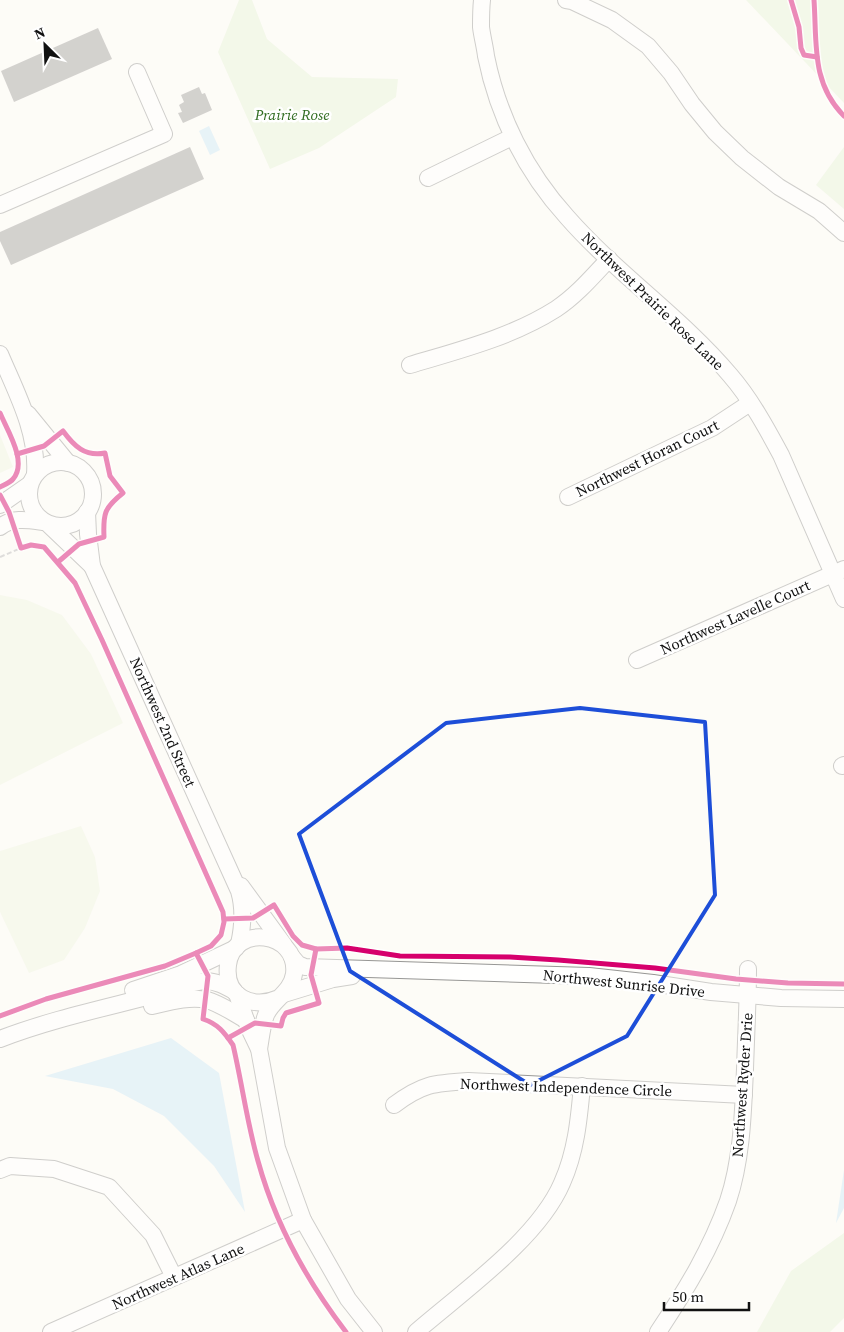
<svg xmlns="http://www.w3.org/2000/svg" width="844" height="1332" font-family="'Source Serif 4',serif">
<rect width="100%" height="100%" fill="#fdfcf7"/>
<!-- green -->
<g fill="#e7f3d7">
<polygon points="239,0 252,0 267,39 312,77 398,79 396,97 319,148 270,169 218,52"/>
<polygon points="746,0 844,0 844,103"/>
<polygon points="844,147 844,209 816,185"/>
<polygon points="844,1233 844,1318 830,1332 757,1332 791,1271"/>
</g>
<!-- pitch -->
<g fill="#f0f6e1">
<polygon points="0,435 13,467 0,473"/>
<polygon points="0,595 27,600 62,615 91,654 123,723 0,785"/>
<polygon points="81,826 95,857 100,891 85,928 64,960 29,973 0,912 0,851"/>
</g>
<!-- water -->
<g fill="#cde8f7">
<polygon points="209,126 220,150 210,155 199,131"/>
<polygon points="171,1038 219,1073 245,1212 214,1166 164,1116 113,1089 45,1076"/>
<polygon points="844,1170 844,1208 836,1223"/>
</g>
<!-- building -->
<g fill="#a19f9c">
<polygon points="98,28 112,59 14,102 1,71"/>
<polygon points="199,87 202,94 205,93 212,110 183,123 178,113 182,112 179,105 184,102 181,95"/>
<polygon points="190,147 204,179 11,265 0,241 0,232"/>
</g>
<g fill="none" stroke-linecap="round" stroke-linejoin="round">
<defs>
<g id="minor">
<path d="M482,0C481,9 481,18 481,27C482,36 485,47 486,56C498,116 526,172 567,217C617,274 681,317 730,375C750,398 766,427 781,455L844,599"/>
<polyline points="566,0 572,1 612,20 648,46 671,73 692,104 715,132 742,158 779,187 819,211 844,233"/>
<polyline points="428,178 512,137"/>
<polyline points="0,205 164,134 137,72"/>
<path d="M0,354C16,392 38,432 35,474"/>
<path d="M410,365C460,350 512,337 556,309C576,296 593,276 609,259"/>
<polyline points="28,414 68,463"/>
<circle cx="61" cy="494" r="32"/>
<polyline points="568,497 712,428 750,403"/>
<polyline points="0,505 30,484"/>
<path d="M87,512L88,534L92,566L239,891C244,908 243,926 239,944"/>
<polyline points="48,524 92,566"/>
<path d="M0,527C13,517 28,520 43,522"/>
<polyline points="637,660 844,569"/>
<polyline points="842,766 844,765"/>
<polyline points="241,886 284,945"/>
<polyline points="292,957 298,964 305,967 589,976 653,983 711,992 781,998 844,999"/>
<polyline points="133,990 181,974 236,948"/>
<polyline points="237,994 248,1026 259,1049 277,1148 303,1220 348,1299 374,1332"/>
<polyline points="284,994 333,979 352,976"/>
<path d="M152,1006C169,1002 190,996 207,1000C221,1004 233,1013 246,1020"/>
<path d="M0,1039C52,1019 105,1008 158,994C174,990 189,982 205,981C216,981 225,986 234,991"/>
<path d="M259,1049C261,1038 262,1025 266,1015C273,999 291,993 294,974C299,931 233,923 228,965C224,997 253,1010 279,998"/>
<path d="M394,1105C422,1084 434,1083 468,1081L744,1095"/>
<polyline points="0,1170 10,1166 54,1169 109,1187 153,1235 174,1277"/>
<polyline points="51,1332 303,1220"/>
<path d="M416,1332C462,1292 538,1239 562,1183C576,1152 579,1119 582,1086"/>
<path d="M658,1332C686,1290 711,1249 728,1201C742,1159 743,1113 745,1069C746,1036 748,1002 748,969"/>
</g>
</defs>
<!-- minor casing -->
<use href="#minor" stroke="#979795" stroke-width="18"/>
<!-- path -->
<polyline stroke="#b9b9b8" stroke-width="2" stroke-dasharray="5 2.5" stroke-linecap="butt" points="0,557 21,548"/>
<!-- minor -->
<use href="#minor" stroke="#fffffe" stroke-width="16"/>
<defs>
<g id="cycleway">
<polyline points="791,0 799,27 801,48 804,55 817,57"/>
<path d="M814,0C817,43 811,83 844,116"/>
<path d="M0,413C7,430 28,462 13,479C11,482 4,485 0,487"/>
<path d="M17,454L44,446L63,431C74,446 85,457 105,453L110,476L123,493C104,508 103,514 104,537L79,544L58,562"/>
<polyline points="0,495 9,512 21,548 31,545 44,547 75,583 102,640 223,912 224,922 221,935 211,946 196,953 165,966 46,999 0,1016"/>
<polyline points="224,919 253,918 274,905 293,936 302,945 316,949 347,948 400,956 510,957 558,960 655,968 736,979 788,983 844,984"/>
<path d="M196,953L208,976L203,1019C218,1024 224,1032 233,1045C242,1083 247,1123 258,1161C275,1223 307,1281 346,1332"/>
<polyline points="228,1038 255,1023 281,1026 283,1018 286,1013 319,1003 311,975 316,949"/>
</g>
</defs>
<!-- cycleway casing -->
<use href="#cycleway" stroke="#fff" stroke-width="8"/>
<!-- cycleway -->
<use href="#cycleway" stroke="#d6006c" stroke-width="5"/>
</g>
<!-- marked area -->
<path d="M0 0H844V1332H0ZM580,708L705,722L715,895L627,1036L530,1085L350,971L299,834L446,723Z" fill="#fdfcf7" fill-opacity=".55" fill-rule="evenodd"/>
<path fill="none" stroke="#1d4ed8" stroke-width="4" stroke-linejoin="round" d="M580,708L705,722L715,895L627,1036L530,1085L350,971L299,834L446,723Z"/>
<g text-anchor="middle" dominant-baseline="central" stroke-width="5" stroke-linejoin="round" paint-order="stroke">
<!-- park labels -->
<g font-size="15" font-style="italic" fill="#2f6b1f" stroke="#fff">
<text x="292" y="114">Prairie Rose</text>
</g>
<!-- street labels -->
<g font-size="15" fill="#111" stroke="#fff">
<text transform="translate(653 301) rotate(44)">Northwest Prairie Rose Lane</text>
<text transform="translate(647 458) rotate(-26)">Northwest Horan Court</text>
<text transform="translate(735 617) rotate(-24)">Northwest Lavelle Court</text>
<text transform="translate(163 722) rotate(66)">Northwest 2nd Street</text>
<text transform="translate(624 983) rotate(6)">Northwest Sunrise Drive</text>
<text transform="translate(742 1085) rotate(-86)">Northwest Ryder Drie</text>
<text transform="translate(566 1087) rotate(2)">Northwest Independence Circle</text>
<text transform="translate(178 1276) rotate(-24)">Northwest Atlas Lane</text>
</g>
</g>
<!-- north arrow -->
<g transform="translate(45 45) rotate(336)" stroke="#ffffff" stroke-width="4" paint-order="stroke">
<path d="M0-4L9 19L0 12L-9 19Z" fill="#111111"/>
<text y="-8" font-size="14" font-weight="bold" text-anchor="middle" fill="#111111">N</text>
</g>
<!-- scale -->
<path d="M664 1302v8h85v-8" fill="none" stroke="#111111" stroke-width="2.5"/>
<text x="672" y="1302" font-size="15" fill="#111111" stroke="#ffffff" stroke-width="4" paint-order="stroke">50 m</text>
</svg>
